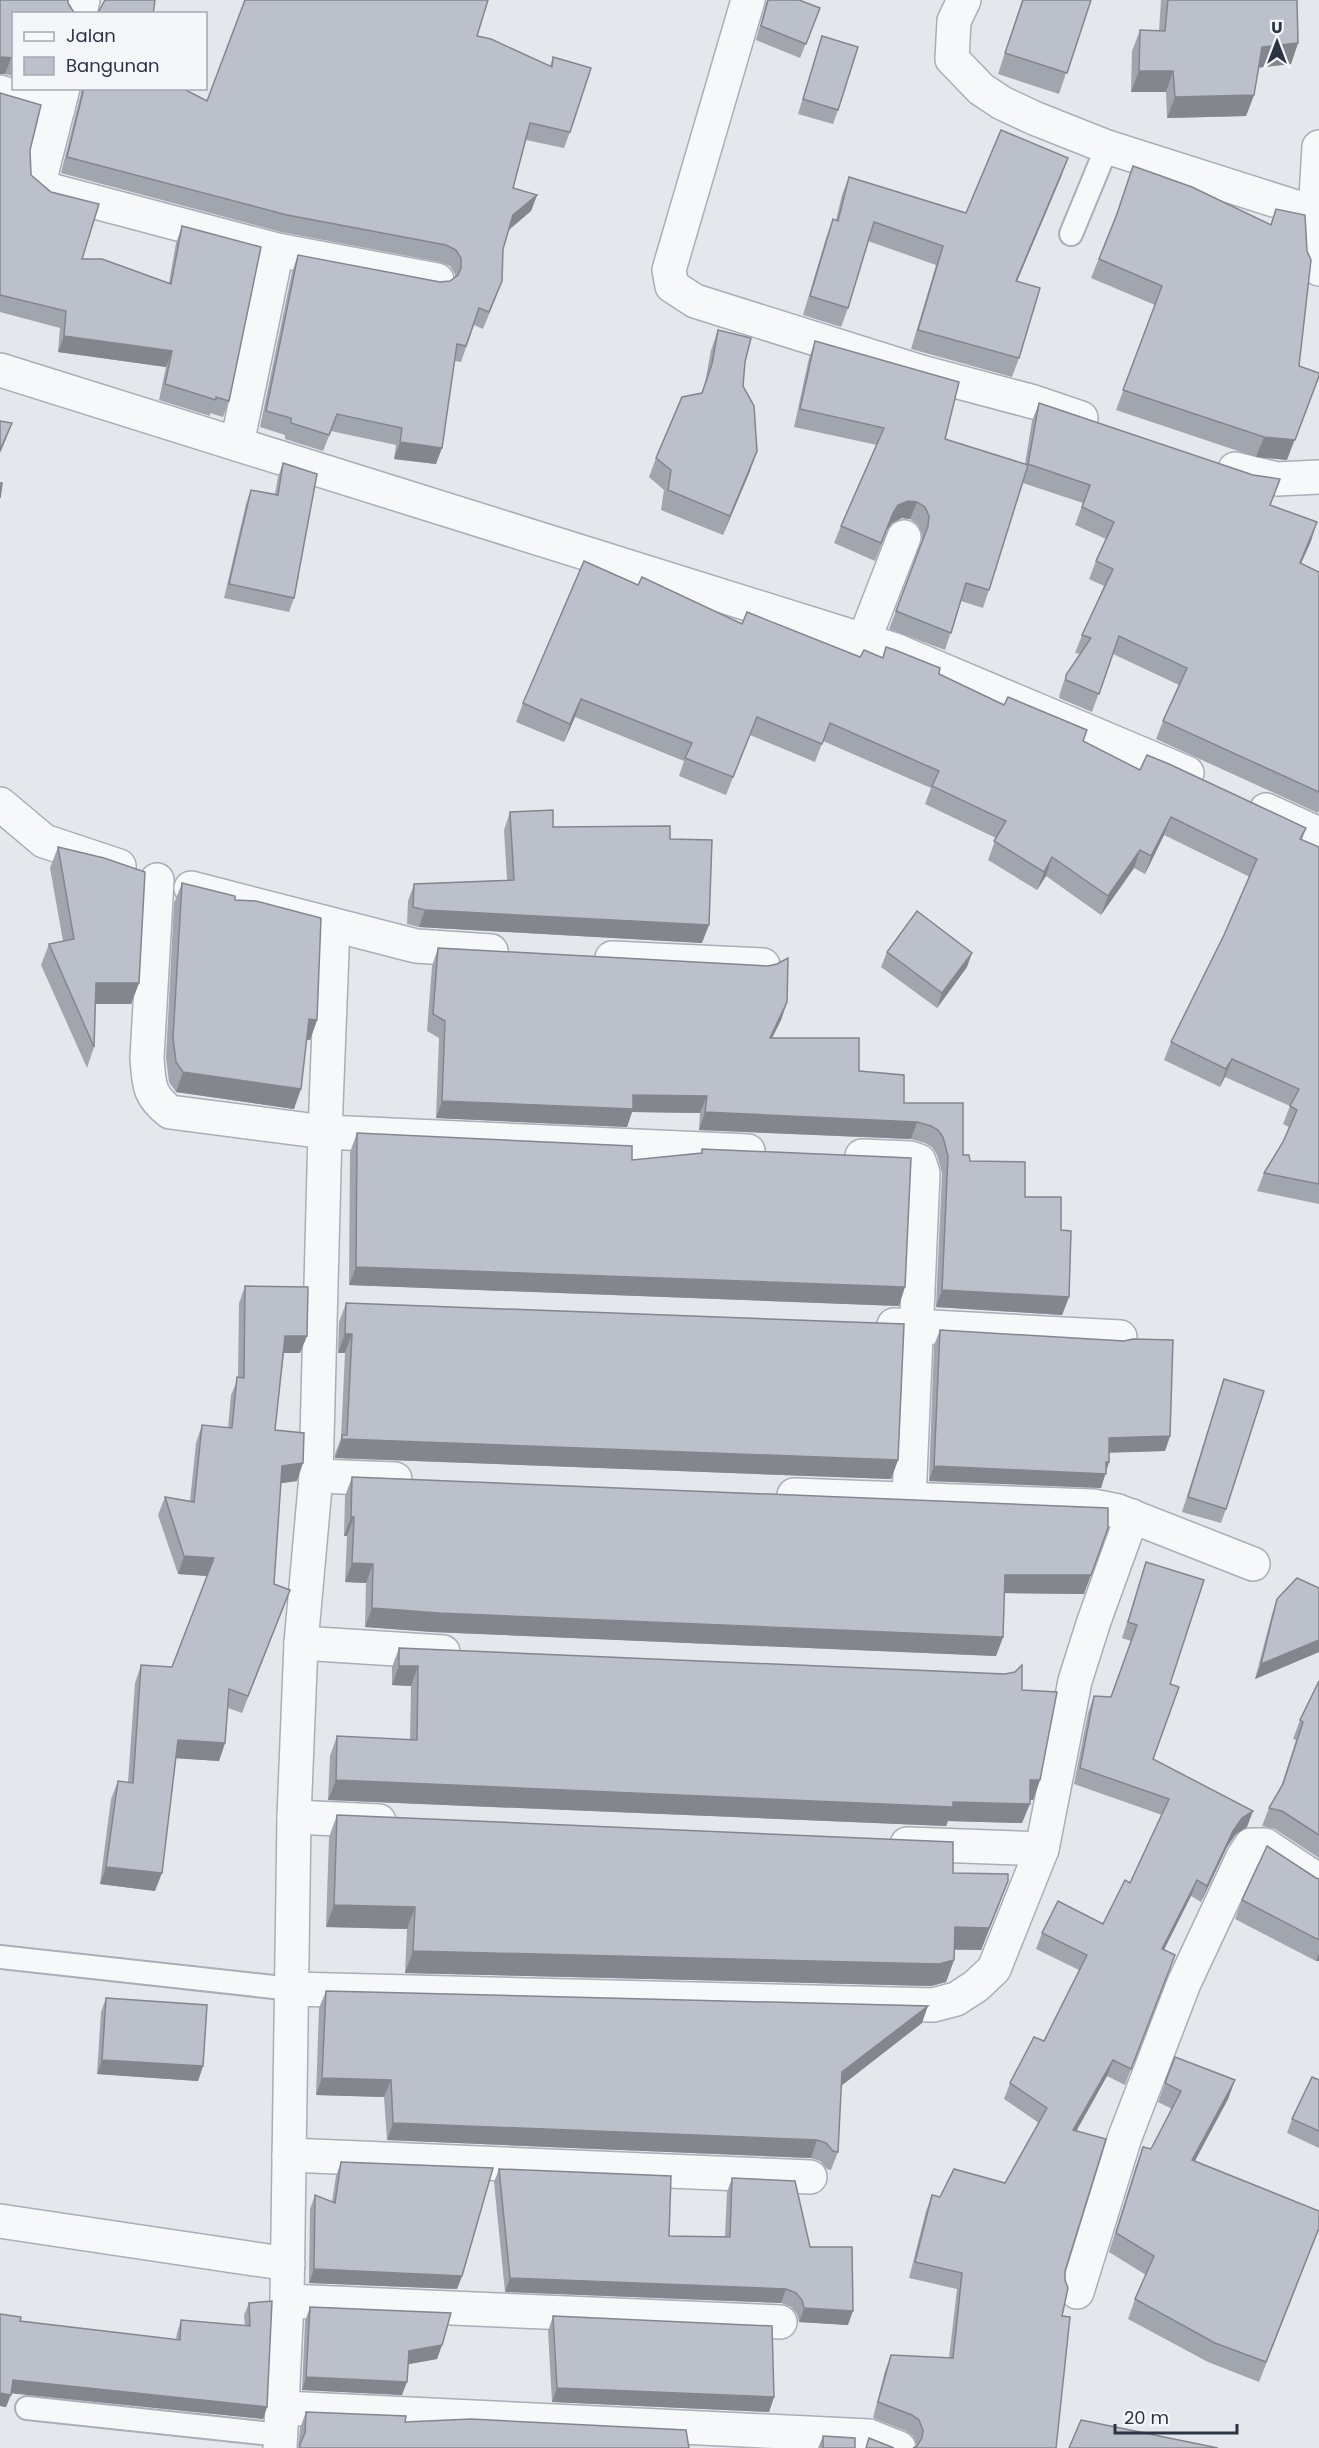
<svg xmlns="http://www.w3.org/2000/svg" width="1319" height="2448" font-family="Poppins,sans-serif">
<rect width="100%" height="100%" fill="#e4e7ec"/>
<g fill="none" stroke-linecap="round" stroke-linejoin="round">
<defs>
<g id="service">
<polyline points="1071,234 1107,147"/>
<polyline points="0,1957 292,1989"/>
<polyline points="27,2408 281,2435"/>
</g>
<g id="minor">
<polyline points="748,0 669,270 672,286 695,301 921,372 1034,402 1081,418"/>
<polyline points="964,0 954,21 952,59 981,89 1002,103 1034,118 1107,147 1315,213"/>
<polyline points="80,14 83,0"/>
<polyline points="63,88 42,171 42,183 50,190 277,250 437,280"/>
<polyline points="0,92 58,109"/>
<polyline points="1319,147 1315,213 1319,269"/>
<polyline points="0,370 895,650 1187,773"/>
<polyline points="237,444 277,250"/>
<polyline points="1235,469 1277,479 1319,477"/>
<polyline points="864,640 904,537"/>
<polyline points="0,804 44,841 119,866"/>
<polyline points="1266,810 1319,834"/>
<path d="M157,880L147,1058C149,1084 148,1095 170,1112L325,1132L748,1151"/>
<polyline points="191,888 416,946 491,951"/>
<polyline points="612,958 763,965"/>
<polyline points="862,1156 910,1158 919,1161 923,1173 909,1500"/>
<polyline points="894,1325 1120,1337"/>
<polyline points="316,1476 395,1479"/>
<polyline points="794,1495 1093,1506 1118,1511 1253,1564"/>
<polyline points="301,1643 443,1652"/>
<polyline points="294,1817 379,1821"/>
<polyline points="907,1844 1042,1849"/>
<polyline points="292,1989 933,2005 956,1999 976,1986 994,1969 1042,1849 1075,1681 1094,1621 1132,1516"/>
<polyline points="289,2155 810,2177"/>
<polyline points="0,2221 288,2264"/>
<polyline points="1077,2292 1125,2137 1184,1983 1243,1857 1251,1845 1265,1845 1319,1881"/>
<polyline points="287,2301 780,2322"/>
<polyline points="283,2408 869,2436 899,2448"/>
<polyline points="280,2448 287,2301 294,1817 301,1643 316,1476 325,1132 333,925"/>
</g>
</defs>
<!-- service casing -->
<use href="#service" stroke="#a9aeb7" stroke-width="26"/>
<!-- minor casing -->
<use href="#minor" stroke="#a9aeb7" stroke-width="36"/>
<!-- service -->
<use href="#service" stroke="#f7f8fa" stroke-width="22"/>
<!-- minor -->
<use href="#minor" stroke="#f7f8fa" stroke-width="33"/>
</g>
<!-- wall -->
<g fill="#a1a5ae">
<polygon points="767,0 799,0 820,8 800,58 756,40"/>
<polygon points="1022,0 1091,0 1059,94 998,74"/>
<polygon points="1161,0 1297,0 1298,43 1291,64 1258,68 1254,95 1246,116 1167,118 1166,92 1131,92 1132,51 1140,30 1159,31"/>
<polygon points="14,14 14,76 5,74"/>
<polygon points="477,36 550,66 553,57 570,132 564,148 526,140 513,188 537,195 531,211 509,230 503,249 496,297 483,329 474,325 461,362 455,361 436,464 394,459 396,445 331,431 323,451 285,439 285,435 260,427 292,272 298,255 440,282 450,281 455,277 455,274 450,266 440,262 281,232 61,173 81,93 81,88 182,88 207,101"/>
<polygon points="822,36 838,110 833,124 798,114"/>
<polygon points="0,93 30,150 31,175 82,259 169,283 176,243 182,226 229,401 223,417 210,413 210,416 159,400 166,367 58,352 60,328 0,312"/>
<polygon points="1133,166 1271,225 1276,209 1287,460 1256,457 1116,410 1155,305 1091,278 1113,223"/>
<polygon points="849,177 966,213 1061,177 1017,281 1019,358 1012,377 911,349 936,265 868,241 848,308 841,327 803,315 826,238 833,219 836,220 842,195"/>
<polygon points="718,330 745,362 743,386 750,471 723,535 661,510 664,490 649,477 656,458 702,393 705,383 711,350"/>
<polygon points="815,341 945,439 1025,464 1032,421 1039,403 1270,505 1311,541 1301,564 1319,572 1319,810 1318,813 1156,739 1163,721 1179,685 1113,654 1092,712 1059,698 1060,693 1066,675 1080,654 1075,653 1082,635 1104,586 1089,579 1096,561 1106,539 1075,525 1083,503 1023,483 989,590 983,608 961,601 945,650 889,629 922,543 922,534 918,525 910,519 902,518 892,523 887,530 875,561 834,543 841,526 877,445 794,427 809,358"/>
<polygon points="283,463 294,598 289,612 224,598 246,504 251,490 275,494 278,477"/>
<polygon points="638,585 742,624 860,657 882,658 886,647 939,674 1083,741 1140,770 1306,828 1302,840 1319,847 1319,1204 1257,1191 1264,1173 1283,1142 1289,1127 1283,1124 1290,1106 1225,1077 1220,1087 1164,1060 1171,1042 1224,935 1250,877 1164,835 1145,874 1134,868 1101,915 1046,876 1037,890 988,860 996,838 925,804 931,788 823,741 815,762 750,735 726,795 679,776 684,761 575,717 564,742 516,722 523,703"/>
<polygon points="510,812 553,827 670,839 702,943 419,927 407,924 408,901 414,884 507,880 504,830"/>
<polygon points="58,847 139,983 131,1004 95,1004 94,1047 87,1068 41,965 49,944 63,941 50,868"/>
<polygon points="182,883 235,900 317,1020 310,1040 307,1040 294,1109 176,1092 169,1082 166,1058 174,903"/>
<polygon points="438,948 787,1002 781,1020 772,1038 859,1071 904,1103 963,1103 963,1155 970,1161 1025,1197 1061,1230 1069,1297 1062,1315 936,1307 942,1173 937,1155 932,1147 925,1143 911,1139 699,1130 700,1113 632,1112 627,1127 436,1118 439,1038 427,1031 432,966"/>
<polygon points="887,952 967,967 937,1008 881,967"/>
<polygon points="357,1133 632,1160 701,1153 702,1149 899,1306 349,1285 350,1152"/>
<polygon points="245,1286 307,1336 300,1353 284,1353 275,1430 297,1481 281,1483 274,1584 290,1590 242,1713 228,1708 225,1743 219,1761 176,1758 155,1891 100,1884 111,1799 118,1781 128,1782 135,1683 141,1665 172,1667 207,1576 178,1574 158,1515 165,1497 190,1501 196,1443 202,1425 228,1428 231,1395 238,1378 239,1303"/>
<polygon points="346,1303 898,1460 891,1479 335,1458 335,1454 341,1438 345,1353 338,1353 339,1322"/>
<polygon points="940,1330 1170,1436 1165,1451 1109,1452 1109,1462 1101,1488 929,1481 934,1345"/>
<polygon points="1224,1379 1226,1509 1221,1523 1182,1512"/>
<polygon points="352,1477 1084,1594 1004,1593 1003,1637 996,1656 432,1632 365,1627 366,1583 345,1582 347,1536 344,1536 345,1496"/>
<polygon points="1146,1562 1170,1684 1153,1759 1247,1827 1236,1834 1227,1847 1201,1902 1191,1896 1164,1950 1175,1955 1125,2085 1107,2076 1076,2131 1065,2271 1062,2316 917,2446 913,2436 906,2431 873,2418 885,2371 891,2355 949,2358 957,2289 909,2278 926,2211 932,2195 940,2197 1005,2183 1039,2123 1004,2099 1010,2083 1044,2041 1079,1970 1036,1949 1042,1933 1103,1924 1130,1883 1162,1815 1074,1784 1088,1713 1094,1696 1111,1697 1131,1641 1122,1638"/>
<polygon points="1319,1588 1319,1652 1255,1679 1272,1614 1277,1599"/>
<polygon points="399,1648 1022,1690 1040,1780 1033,1800 1030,1800 1022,1823 948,1821 946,1826 328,1800 330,1756 337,1736 410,1740 411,1686 392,1685 392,1667"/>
<polygon points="1319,1681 1319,1858 1275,1829 1262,1826 1269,1808 1281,1787 1296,1740 1293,1739 1300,1720"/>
<polygon points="337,1815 953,1873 1000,1903 981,1950 954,1950 954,1960 946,1982 931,1986 405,1973 407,1929 326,1927 329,1837"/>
<polygon points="1316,1878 1319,1879 1319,1961 1316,1961 1235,1919 1242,1900"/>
<polygon points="326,1991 922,2023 841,2085 838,2152 831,2170 827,2169 820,2161 811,2158 387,2140 384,2097 316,2095 319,2008"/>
<polygon points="106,1998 203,2066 198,2081 97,2074 101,2012"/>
<polygon points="1175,2057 1235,2080 1228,2099 1195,2161 1319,2229 1259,2382 1208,2362 1128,2319 1135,2299 1146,2275 1109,2252 1136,2166 1143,2147 1151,2149 1172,2109 1158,2102"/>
<polygon points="1319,2080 1319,2148 1287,2133 1292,2119"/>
<polygon points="341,2162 462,2276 457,2289 309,2283 310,2209 315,2195 332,2202 336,2176"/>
<polygon points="499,2169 669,2236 725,2237 727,2192 732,2178 810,2247 848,2325 799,2322 797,2314 791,2307 781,2303 505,2292 494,2182"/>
<polygon points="249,2303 267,2407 263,2419 11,2393 6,2407 0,2406 0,2314 20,2321 176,2340 177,2333 181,2320 245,2326 244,2315"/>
<polygon points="310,2307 442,2345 437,2359 408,2364 402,2395 302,2390 305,2321"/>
<polygon points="553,2316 774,2397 769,2412 552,2402 548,2331"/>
<polygon points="306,2412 405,2422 689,2448 298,2448 300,2428"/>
<polygon points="823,2436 855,2448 818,2448"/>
</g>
<!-- shaded-wall -->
<g fill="#83868d">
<polygon points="1298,43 1291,64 1254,68 1262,47"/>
<polygon points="2,57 11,58 5,74 0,74 0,58"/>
<polygon points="1139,71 1173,71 1166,92 1131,92"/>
<polygon points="1254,95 1246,116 1167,118 1175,97"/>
<polygon points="1068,158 1061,177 1009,300 1016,281"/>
<polygon points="537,195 531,211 507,231 513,215"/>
<polygon points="64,336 172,351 166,367 58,352"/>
<polygon points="1319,376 1287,460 1256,457 1264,437"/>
<polygon points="12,423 6,439 0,453 0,450"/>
<polygon points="400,442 442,448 436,464 394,459"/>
<polygon points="757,451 750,471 723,535 730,516"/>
<polygon points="908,501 917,502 910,519 902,518 892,523 887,530 875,561 893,513 898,505"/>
<polygon points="1317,522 1311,541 1293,581 1300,563"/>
<polygon points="581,699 575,717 564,742 570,724"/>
<polygon points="1171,817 1164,835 1145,874 1151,856"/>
<polygon points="1140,850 1134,868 1101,915 1108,896"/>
<polygon points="1052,857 1046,876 1037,890 1044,872"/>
<polygon points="425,910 709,925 702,943 419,927"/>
<polygon points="972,953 967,967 937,1008 942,993"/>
<polygon points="96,983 139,983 131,1004 88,1004"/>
<polygon points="787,1002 781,1020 763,1056 770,1038"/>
<polygon points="309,1019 317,1020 310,1040 302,1039"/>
<polygon points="1232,1059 1225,1077 1220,1087 1226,1069"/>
<polygon points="183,1072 301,1089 294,1109 176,1092"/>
<polygon points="633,1095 707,1096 700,1113 632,1112 627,1127 436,1118 442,1101"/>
<polygon points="705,1112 917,1122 911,1139 699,1130"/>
<polygon points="356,1267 905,1287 899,1306 349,1285"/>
<polygon points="942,1290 1069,1297 1062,1315 936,1307"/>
<polygon points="345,1334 352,1334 345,1353 338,1353"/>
<polygon points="285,1336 307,1336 300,1353 279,1353"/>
<polygon points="1170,1436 1165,1451 1103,1453 1109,1438"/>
<polygon points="342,1439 898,1460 891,1479 335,1458"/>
<polygon points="1109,1462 1101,1488 929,1481 934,1466"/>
<polygon points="303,1463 297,1481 276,1484 282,1466"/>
<polygon points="351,1517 354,1517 347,1536 344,1536"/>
<polygon points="184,1556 214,1558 208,1576 178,1574"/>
<polygon points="352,1563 373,1564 366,1583 345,1582"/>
<polygon points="1005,1575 1091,1575 1084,1594 998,1593"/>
<polygon points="372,1608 1003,1637 996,1656 432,1632 365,1627"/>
<polygon points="1319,1640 1319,1652 1255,1679 1261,1664"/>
<polygon points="399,1666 418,1666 411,1686 392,1685"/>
<polygon points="178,1740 225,1743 219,1761 172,1758"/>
<polygon points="336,1780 953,1802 1030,1804 1022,1823 948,1821 946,1826 328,1800"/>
<polygon points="1030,1780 1040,1780 1033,1800 1023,1799"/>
<polygon points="1253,1811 1247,1827 1236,1834 1227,1847 1201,1902 1207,1886 1233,1831 1242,1818"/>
<polygon points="106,1867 162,1873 155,1891 100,1884"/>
<polygon points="1197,1880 1191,1896 1156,1965 1162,1949"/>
<polygon points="1008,1881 981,1950 947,1949 955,1927"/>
<polygon points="334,1905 415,1907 407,1929 326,1927"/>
<polygon points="413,1951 954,1960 946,1982 931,1986 405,1973"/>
<polygon points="1319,1953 1319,1961 1316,1961"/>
<polygon points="928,2006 922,2023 836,2090 842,2072"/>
<polygon points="102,2060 203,2066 198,2081 97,2074"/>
<polygon points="1113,2060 1107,2076 1068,2146 1073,2130"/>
<polygon points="322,2078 391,2080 384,2097 316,2095"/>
<polygon points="1235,2080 1228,2099 1185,2179 1192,2160"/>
<polygon points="393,2123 817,2140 811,2158 387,2140"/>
<polygon points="314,2269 462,2276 457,2289 309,2283"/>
<polygon points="510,2278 786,2289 781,2303 505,2292"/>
<polygon points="804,2308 853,2311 848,2325 799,2322"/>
<polygon points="442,2345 437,2359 404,2365 409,2351"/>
<polygon points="306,2377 407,2382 402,2395 302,2390"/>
<polygon points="13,2380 267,2407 263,2419 8,2393"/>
<polygon points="557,2388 774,2397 769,2412 552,2402"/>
<polygon points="0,2393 11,2395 6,2407 0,2406"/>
</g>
<!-- building -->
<g fill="#bbc0ca" stroke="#83868d" stroke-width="1.5">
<polygon points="0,0 68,0 68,3 73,11 77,14 14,14 14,58 2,57 0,58"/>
<polygon points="105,0 155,0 153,14 95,14 99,11"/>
<polygon points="245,0 488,0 477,36 491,39 552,67 553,57 591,68 570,132 530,123 513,188 537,195 513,215 503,249 502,281 489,312 479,308 466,346 457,344 442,448 400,442 402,428 337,414 329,435 291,423 291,418 266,411 298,255 440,282 450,281 458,275 461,268 461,258 456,250 446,245 287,215 67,157 84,88 182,88 207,101"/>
<polygon points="768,0 799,0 820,8 806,44 761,26"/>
<polygon points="1023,0 1091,0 1067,73 1005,53"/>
<polygon points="1168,0 1297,0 1298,43 1262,47 1254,95 1175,97 1173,71 1139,71 1140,30 1165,31"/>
<polygon points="822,36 858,47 838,110 803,99"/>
<polygon points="0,93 41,105 30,150 31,175 51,192 99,204 82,259 102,259 171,284 182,226 261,247 229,401 216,397 216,400 165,384 172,351 64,336 66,311 0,295"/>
<polygon points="1001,130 1068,158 1016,281 1040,288 1019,358 918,330 943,246 874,222 848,308 810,296 833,219 838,221 849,177 966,213"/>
<polygon points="1133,166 1192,187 1271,225 1276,209 1305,215 1307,251 1311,260 1299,366 1319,373 1319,376 1295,440 1264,437 1123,390 1162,286 1099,259 1117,214"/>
<polygon points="718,330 751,338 745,362 743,386 754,406 757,451 730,516 668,490 671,470 656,458 682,397 702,393 712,364"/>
<polygon points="815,341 959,382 945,439 1028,465 989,590 966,583 951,633 896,611 928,526 929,516 925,507 917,502 908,501 898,505 893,513 881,543 841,526 884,428 800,409"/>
<polygon points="1039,403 1253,475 1280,479 1270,505 1317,522 1300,563 1319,572 1319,792 1163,721 1187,668 1119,636 1099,694 1066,680 1066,675 1091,638 1082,635 1113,569 1096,561 1114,522 1082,507 1090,485 1028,464"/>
<polygon points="0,421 12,423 0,450"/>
<polygon points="283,463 317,474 294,598 229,584 251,490 278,495"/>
<polygon points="0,483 2,483 0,498"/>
<polygon points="584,561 638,585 642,577 742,624 747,612 860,657 864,650 883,658 886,647 895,650 940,668 939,674 1004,705 1008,697 1087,730 1083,741 1140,770 1147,755 1169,764 1306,828 1300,839 1319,847 1319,1184 1264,1173 1283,1142 1297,1110 1290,1106 1299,1089 1232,1059 1226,1069 1171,1042 1224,935 1257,859 1171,817 1151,856 1140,850 1108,896 1052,857 1044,872 994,841 1006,821 932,786 939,771 830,723 822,744 757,717 733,777 685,758 692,743 581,699 570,724 523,703"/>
<polygon points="553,810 553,827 670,826 670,839 712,840 709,925 425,910 413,907 414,884 514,880 510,812"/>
<polygon points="58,847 104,858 145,872 139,983 96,983 94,1047 49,944 74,939"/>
<polygon points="182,883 235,896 235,900 256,901 321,918 317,1020 309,1019 301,1089 183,1072 176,1062 173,1038"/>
<polygon points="917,911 972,953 942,993 887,952"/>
<polygon points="438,948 768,966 777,964 788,958 787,1002 770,1038 859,1038 859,1071 904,1075 904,1103 963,1103 963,1155 969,1155 970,1161 1025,1162 1025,1197 1061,1197 1061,1230 1071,1231 1069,1297 942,1290 948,1156 943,1137 938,1130 931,1126 917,1122 705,1112 707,1096 633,1095 633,1109 442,1101 445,1021 433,1014"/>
<polygon points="357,1133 632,1146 632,1160 702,1153 702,1149 911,1158 905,1287 356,1267"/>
<polygon points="245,1286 308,1287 307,1336 285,1336 275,1430 304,1433 303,1463 282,1466 274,1584 290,1590 248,1696 229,1689 225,1743 178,1740 162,1873 106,1867 118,1781 133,1783 141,1665 172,1667 214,1558 184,1556 165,1497 194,1502 202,1425 232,1428 237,1377 244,1378"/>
<polygon points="346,1303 904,1324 898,1460 342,1439 342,1435 347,1435 352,1334 345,1334"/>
<polygon points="940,1330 1124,1341 1133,1339 1173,1340 1170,1436 1109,1438 1109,1462 1106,1462 1106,1474 934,1466"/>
<polygon points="1224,1379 1264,1391 1226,1509 1188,1497"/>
<polygon points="352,1477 1108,1508 1108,1528 1091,1575 1005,1575 1003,1637 439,1613 372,1608 373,1564 352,1563 354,1517 351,1517"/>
<polygon points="1146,1562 1204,1580 1170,1684 1179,1687 1153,1759 1253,1811 1242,1818 1233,1831 1207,1886 1197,1880 1162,1949 1175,1955 1131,2069 1113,2060 1073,2130 1106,2139 1065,2271 1065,2280 1068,2288 1062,2316 1070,2317 1056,2448 913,2448 917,2446 922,2438 923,2430 919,2420 912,2415 878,2402 891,2355 953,2358 962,2273 915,2262 932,2195 940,2197 954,2169 1005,2183 1047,2108 1010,2083 1034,2037 1044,2041 1087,1955 1042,1933 1058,1901 1103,1924 1125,1880 1130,1883 1169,1799 1080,1768 1094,1696 1111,1697 1137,1625 1128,1622"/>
<polygon points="1297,1578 1319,1588 1319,1640 1261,1664 1277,1599"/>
<polygon points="399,1648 1005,1674 1015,1672 1022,1665 1022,1690 1057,1692 1040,1780 1030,1780 1030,1804 953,1802 953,1807 336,1780 337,1736 417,1740 418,1666 399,1666"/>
<polygon points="1319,1681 1319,1835 1282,1811 1269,1808 1283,1784 1303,1722 1300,1720"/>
<polygon points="337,1815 953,1842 953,1873 1008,1874 1008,1881 989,1928 955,1927 954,1960 939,1964 413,1951 415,1907 334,1905"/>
<polygon points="1267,1846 1316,1878 1319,1879 1319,1940 1242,1900"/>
<polygon points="326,1991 928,2006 842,2072 838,2152 833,2151 826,2143 817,2140 393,2123 391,2080 322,2078"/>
<polygon points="106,1998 207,2005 203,2066 102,2060"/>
<polygon points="1175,2057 1235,2080 1192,2160 1319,2211 1319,2228 1266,2362 1215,2343 1135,2299 1154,2256 1116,2233 1143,2147 1151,2149 1181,2091 1165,2083"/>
<polygon points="1312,2077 1319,2080 1319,2131 1292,2119"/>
<polygon points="341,2162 493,2168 462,2276 314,2269 315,2195 335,2203"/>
<polygon points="499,2169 671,2176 669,2236 730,2237 732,2178 795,2181 810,2247 852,2247 853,2311 804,2308 802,2300 796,2293 786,2289 510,2278"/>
<polygon points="272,2301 267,2407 13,2380 11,2395 0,2393 0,2314 21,2317 20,2321 180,2340 181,2320 250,2326 249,2303"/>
<polygon points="310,2307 451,2313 442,2345 409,2351 407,2382 306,2377"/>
<polygon points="553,2316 772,2326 774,2397 557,2388"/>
<polygon points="306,2412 406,2416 405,2422 471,2419 686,2430 689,2448 300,2448 300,2444 305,2433"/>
<polygon points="1081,2420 1218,2448 1069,2448"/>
<polygon points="823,2436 855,2438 855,2448 823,2448"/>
<polygon points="869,2438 894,2448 866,2448"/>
</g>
<!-- legend -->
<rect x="12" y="12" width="195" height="78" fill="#f4f6f9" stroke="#a4a8b1" stroke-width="1.5"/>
<rect x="24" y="32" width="30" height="9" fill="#f7f8fa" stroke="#a4a8b1" stroke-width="1.5"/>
<text x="66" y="42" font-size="18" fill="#2b3445">Jalan</text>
<rect x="24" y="57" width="30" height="18" fill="#bbc0ca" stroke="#a4a8b1" stroke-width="1.5"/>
<text x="66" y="72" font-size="18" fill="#2b3445">Bangunan</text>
<!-- north arrow -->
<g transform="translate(1277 42)" stroke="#f4f6f9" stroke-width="4.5" paint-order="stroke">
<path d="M0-4.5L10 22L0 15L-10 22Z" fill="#2b3445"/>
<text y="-9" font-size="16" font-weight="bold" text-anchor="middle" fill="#2b3445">U</text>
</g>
<!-- scale -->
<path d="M1115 2424v9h122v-9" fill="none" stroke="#2b3445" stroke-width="3"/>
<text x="1124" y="2424" font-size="18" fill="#2b3445" stroke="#f4f6f9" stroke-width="4.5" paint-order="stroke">20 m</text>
</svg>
